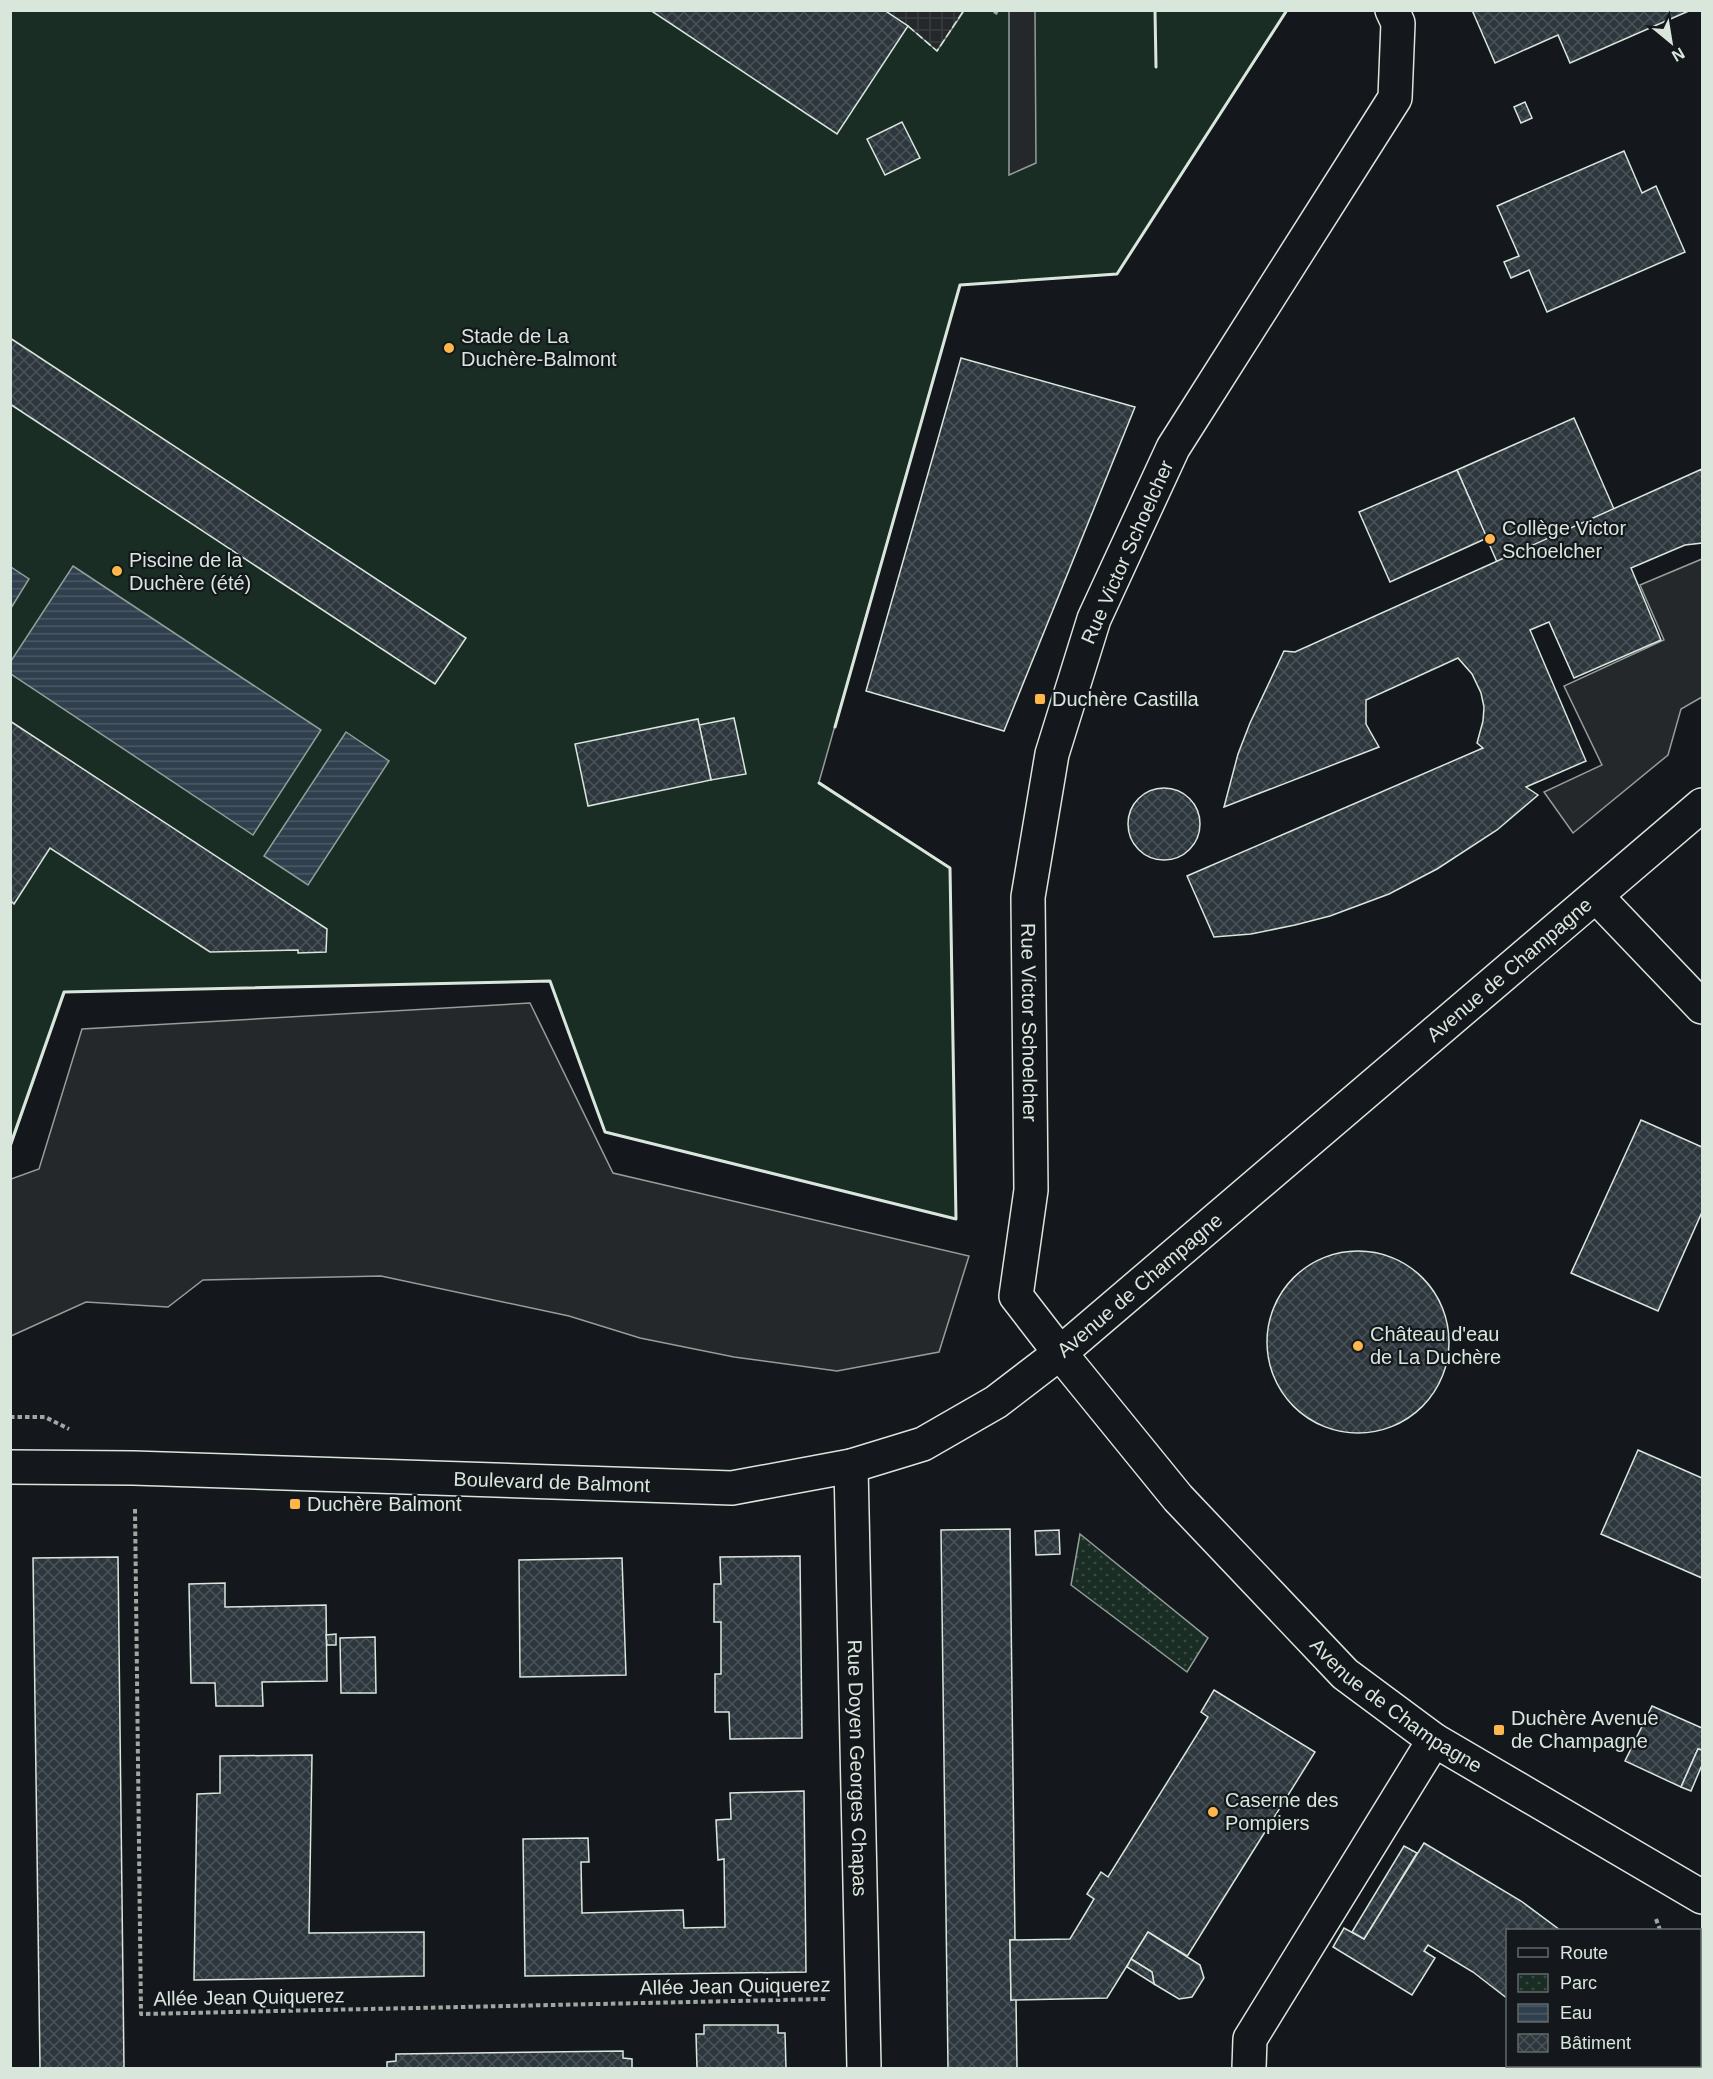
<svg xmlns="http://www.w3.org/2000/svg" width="1713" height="2079" font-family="Arial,sans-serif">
<defs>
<pattern id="park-dots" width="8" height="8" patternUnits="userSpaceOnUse" patternTransform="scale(1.5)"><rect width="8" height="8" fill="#1a2d24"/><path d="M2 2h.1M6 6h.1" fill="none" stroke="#3b4b43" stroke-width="1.8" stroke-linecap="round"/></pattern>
<pattern id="plaza-grid" width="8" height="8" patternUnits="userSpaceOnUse" patternTransform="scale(1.5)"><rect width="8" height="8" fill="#24282b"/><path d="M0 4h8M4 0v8" fill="none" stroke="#393d3f"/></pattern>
<pattern id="water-rules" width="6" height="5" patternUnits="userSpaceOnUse" patternTransform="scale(1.5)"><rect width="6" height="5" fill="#2f3f4d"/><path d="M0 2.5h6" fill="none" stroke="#4c5b66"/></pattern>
<pattern id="building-cross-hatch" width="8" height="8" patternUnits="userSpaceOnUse" patternTransform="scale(1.5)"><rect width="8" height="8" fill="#2c363c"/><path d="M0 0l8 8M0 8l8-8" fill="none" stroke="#4a5358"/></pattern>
</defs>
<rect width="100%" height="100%" fill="#14181c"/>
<!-- green -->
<polygon fill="#1a2d24" stroke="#939e99" stroke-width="1.5" points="11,11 1287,11 1117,274 960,285 819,782 950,868 956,1219 605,1132 550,981 65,992 11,1146"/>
<!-- park -->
<polygon fill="url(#park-dots)" stroke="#939e99" stroke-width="1.5" points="1080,1534 1208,1638 1187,1672 1071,1585"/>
<!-- parking -->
<g fill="#24282b" stroke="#939e99" stroke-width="1.5">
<polygon points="1009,11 1035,11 1036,163 1009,175"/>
<polygon points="1702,559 1702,697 1681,709 1668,755 1573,833 1544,792 1602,765 1564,686 1664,640 1640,585"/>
<polygon points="530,1003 613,1173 969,1256 939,1352 837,1371 734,1357 640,1338 569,1316 381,1276 203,1280 168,1307 86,1302 11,1336 11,1179 39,1169 82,1029"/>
</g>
<!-- plaza -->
<polygon fill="url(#plaza-grid)" stroke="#939e99" stroke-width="1.5" points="884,11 964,11 937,51 908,26"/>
<!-- water -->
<g fill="url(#water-rules)" stroke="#939e99" stroke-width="1.5">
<polygon points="73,566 321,730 253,835 11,674 11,661"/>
<polygon points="11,567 29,579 11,608"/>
<polygon points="346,732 389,761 308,885 264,856"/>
</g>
<!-- building -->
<g fill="url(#building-cross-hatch)" stroke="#d8e6dc" stroke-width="1.5">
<polygon points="650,10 884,10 908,26 837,134"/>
<polygon points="1472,10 1691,10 1570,63 1558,35 1495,63"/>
<polygon points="1525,102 1532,118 1521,123 1514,107"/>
<polygon points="902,122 920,158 885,175 867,139"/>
<polygon points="1624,151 1642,193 1656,186 1685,252 1547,312 1529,270 1511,278 1504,262 1519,256 1497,206"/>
<polygon points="10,338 466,638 435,684 10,404"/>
<polygon points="961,358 1135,407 1004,731 866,691"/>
<polygon points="1574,418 1614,509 1497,562 1457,470"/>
<polygon points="1702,469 1702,543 1685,545 1631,568 1661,640 1574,678 1549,622 1530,630 1586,761 1526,787 1538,795 1497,830 1437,869 1389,894 1330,916 1295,925 1251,934 1214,937 1187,876 1483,748 1477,743 1483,721 1484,707 1481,693 1472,674 1458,658 1366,700 1366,724 1379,747 1224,807 1238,754 1250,723 1284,651 1295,652"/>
<polygon points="1457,470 1487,538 1390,582 1359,512"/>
<polygon points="734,718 746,774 711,780 699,725"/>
<polygon points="698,719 711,780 588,806 575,744"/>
<polygon points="10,721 327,929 326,952 298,953 298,950 210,952 50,848 14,904 10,900"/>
<circle cx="1164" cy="824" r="36"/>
<polygon points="1641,1120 1702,1147 1702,1212 1658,1311 1571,1273"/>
<circle cx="1358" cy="1342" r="91"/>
<polygon points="1638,1450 1702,1478 1702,1578 1601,1534"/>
<polygon points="1010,1529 1015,1940 1010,1940 1011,2000 1016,1999 1017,2068 948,2068 941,1530"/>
<polygon points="1059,1530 1060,1554 1036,1555 1035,1531"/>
<polygon points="800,1556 802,1738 730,1739 729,1712 715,1712 715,1674 721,1674 721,1622 714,1622 714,1584 721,1584 720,1557"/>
<polygon points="118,1557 124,2068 40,2068 33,1558"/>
<polygon points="622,1558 626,1675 520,1677 519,1560"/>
<polygon points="225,1583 225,1607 326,1605 327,1681 262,1682 263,1706 216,1706 215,1683 191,1683 189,1584"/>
<polygon points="336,1634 336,1645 327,1645 326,1635"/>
<polygon points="375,1637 376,1693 341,1693 340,1638"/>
<polygon points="1214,1690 1315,1752 1188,1955 1187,1956 1148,1932 1107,1998 1011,2000 1010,1940 1070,1939 1094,1899 1087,1894 1101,1872 1108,1877 1208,1717 1201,1712"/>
<polygon points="1652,1706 1702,1728 1702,1750 1698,1749 1681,1787 1625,1761"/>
<polygon points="1698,1749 1702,1750 1702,1765 1691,1791 1681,1787"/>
<polygon points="312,1755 309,1933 424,1932 424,1976 194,1980 197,1794 220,1793 220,1756"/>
<polygon points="804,1791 806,1972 525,1976 523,1839 588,1838 589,1862 581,1862 582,1913 683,1910 684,1928 725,1927 724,1859 718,1860 716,1820 731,1819 730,1793"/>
<polygon points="1424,1843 1521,1901 1560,1930 1508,1930 1508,1999 1473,1972 1428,1945 1424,1951 1435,1958 1412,1995 1333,1947 1344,1928 1364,1939"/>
<polygon points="1404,1846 1417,1853 1364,1939 1352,1932"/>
<polygon points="1148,1932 1200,1965 1204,1978 1192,1997 1179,1999 1154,1984 1152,1972 1131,1959"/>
<polygon points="1131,1959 1152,1972 1154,1984 1127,1967"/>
<polygon points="704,2025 778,2025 778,2033 785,2033 786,2068 697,2068 696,2034 704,2034"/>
<polygon points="623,2051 623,2058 632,2059 632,2068 387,2068 387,2062 396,2061 396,2054"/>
<polygon points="1590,2066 1667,2066 1668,2068 1595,2068"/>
</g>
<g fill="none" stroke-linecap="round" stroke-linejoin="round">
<defs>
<g id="minor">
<polyline points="1596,896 1702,1007"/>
<path id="s1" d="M851,1466L864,2068"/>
<polyline points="1249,2068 1250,2039 1434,1740"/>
</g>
<g id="tertiary">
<path id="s2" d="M1392,10L1398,23L1395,98L1173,448L1094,619L1052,754L1028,897L1031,1190L1016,1296L1060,1353L1178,1498L1345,1674L1434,1740L1702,1897"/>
<path id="s3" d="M10,1467L133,1468L732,1488L851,1466L923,1444L996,1402L1060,1353L1702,805"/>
</g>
</defs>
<!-- minor casing -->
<use href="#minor" stroke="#d8e6dc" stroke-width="36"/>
<!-- tertiary casing -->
<use href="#tertiary" stroke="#d8e6dc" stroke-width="36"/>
<!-- path -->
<g stroke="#9da8a2" stroke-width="4" stroke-dasharray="4.5 3" stroke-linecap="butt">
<polyline points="995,14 997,10"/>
<polyline points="10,1417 45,1417 69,1429"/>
<polyline points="135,1509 141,2014 826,1999"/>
<polyline points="1656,1919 1660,1930"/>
<polyline points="1700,2049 1702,2058"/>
</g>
<!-- minor -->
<use href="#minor" stroke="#14181c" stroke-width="33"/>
<!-- tertiary -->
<use href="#tertiary" stroke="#14181c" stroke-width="33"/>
<!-- fence -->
<polyline stroke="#d8e6dc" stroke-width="1.5" stroke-dasharray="8 3" stroke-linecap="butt" points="908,26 937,51 964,10"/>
<!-- wall -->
<g stroke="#d8e6dc" stroke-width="3">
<polyline points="1155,10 1156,67"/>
<polyline points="835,727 960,285 1117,274 1287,10"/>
<polyline points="10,1146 64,992 550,981 605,1132 956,1219 950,868 819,783"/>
</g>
</g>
<!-- markers -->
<g fill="#ffb74d" stroke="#14181c" stroke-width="2">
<circle cx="449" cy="348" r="6"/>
<circle cx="1490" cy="539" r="6"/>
<circle cx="117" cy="571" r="6"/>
<rect x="1034" y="693" width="12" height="12" rx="3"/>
<circle cx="1358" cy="1346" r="6"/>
<rect x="289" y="1498" width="12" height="12" rx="3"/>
<rect x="1493" y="1724" width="12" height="12" rx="3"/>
<circle cx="1213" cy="1812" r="6"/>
</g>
<g text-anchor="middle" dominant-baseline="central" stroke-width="4.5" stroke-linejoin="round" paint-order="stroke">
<!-- poi labels -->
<g font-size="20" fill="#d8e6dc" stroke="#14181c" text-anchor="start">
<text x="461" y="336">Stade de La<tspan x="461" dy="23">Duchère-Balmont</tspan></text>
<text x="1502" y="528">Collège Victor<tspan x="1502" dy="23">Schoelcher</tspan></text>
<text x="129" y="560">Piscine de la<tspan x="129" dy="23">Duchère (été)</tspan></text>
<text x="1052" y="699">Duchère Castilla</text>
<text x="1370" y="1334">Château d'eau<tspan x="1370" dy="23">de La Duchère</tspan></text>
<text x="307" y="1504">Duchère Balmont</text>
<text x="1511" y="1718">Duchère Avenue<tspan x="1511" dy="23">de Champagne</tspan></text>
<text x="1225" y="1800">Caserne des<tspan x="1225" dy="23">Pompiers</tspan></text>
</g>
<!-- street labels -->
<g font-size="20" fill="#d8e6dc" stroke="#14181c">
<text transform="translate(1127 552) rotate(-66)">Rue Victor Schoelcher</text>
<text stroke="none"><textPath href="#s3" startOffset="1674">Avenue de Champagne</textPath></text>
<text stroke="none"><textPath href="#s2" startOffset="1104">Rue Victor Schoelcher</textPath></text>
<text stroke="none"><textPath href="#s3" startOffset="1188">Avenue de Champagne</textPath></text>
<text stroke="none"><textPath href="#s3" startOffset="542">Boulevard de Balmont</textPath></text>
<text stroke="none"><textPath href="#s2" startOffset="1940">Avenue de Champagne</textPath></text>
<text stroke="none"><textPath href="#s1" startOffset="302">Rue Doyen Georges Chapas</textPath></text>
<text transform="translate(735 1986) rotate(-1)">Allée Jean Quiquerez</text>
<text transform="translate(249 1997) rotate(-1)">Allée Jean Quiquerez</text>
</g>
</g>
<!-- border -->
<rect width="1713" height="2079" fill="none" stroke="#d8e6dc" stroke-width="24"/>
<!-- legend -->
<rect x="1506" y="1929" width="195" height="138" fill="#14181c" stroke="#626a69" stroke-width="1.5"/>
<rect x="1518" y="1948" width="30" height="9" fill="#14181c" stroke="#626a69" stroke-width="1.5"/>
<text x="1560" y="1959" font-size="18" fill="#d8e6dc">Route</text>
<rect x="1518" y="1974" width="30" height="18" fill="url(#park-dots)" stroke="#626a69" stroke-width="1.5"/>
<text x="1560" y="1989" font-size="18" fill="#d8e6dc">Parc</text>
<rect x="1518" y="2004" width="30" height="18" fill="url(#water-rules)" stroke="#626a69" stroke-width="1.5"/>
<text x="1560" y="2019" font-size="18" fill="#d8e6dc">Eau</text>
<rect x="1518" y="2034" width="30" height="18" fill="url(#building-cross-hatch)" stroke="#626a69" stroke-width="1.5"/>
<text x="1560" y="2049" font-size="18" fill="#d8e6dc">Bâtiment</text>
<!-- north arrow -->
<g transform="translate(1671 42) rotate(150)" stroke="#14181c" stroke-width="4.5" paint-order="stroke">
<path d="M0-4.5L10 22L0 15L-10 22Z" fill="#d8e6dc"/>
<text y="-9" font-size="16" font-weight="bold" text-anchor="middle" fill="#d8e6dc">N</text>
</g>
</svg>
